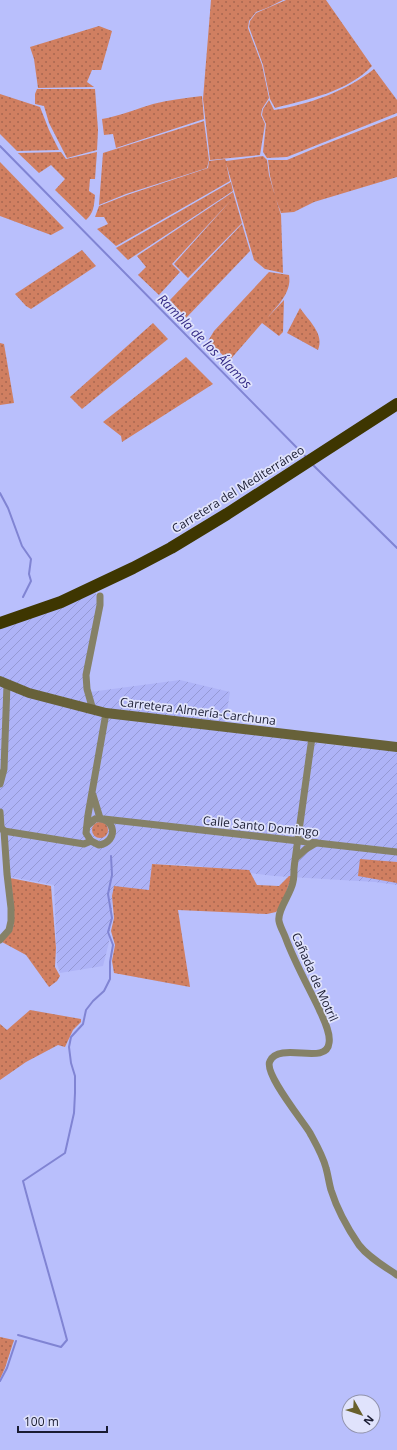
<svg xmlns="http://www.w3.org/2000/svg" width="397" height="1450" font-family="'Open Sans',sans-serif">
<defs>
<pattern id="industrial-furrows" width="10" height="10" patternUnits="userSpaceOnUse"><rect width="10" height="10" fill="#aeb3f7"/><path d="M-1 1l2-2M0 10L10 0M9 11l2-2" fill="none" stroke="#9599d4"/></pattern>
<pattern id="grass-dots" width="8" height="8" patternUnits="userSpaceOnUse"><rect width="8" height="8" fill="#d07f61"/><path d="M2 2h.1M6 6h.1" fill="none" stroke="#a86751" stroke-width="1.8" stroke-linecap="round"/></pattern>
</defs>
<rect width="100%" height="100%" fill="#b9bffc"/>
<!-- industrial -->
<polygon fill="url(#industrial-furrows)" points="95,591 100,607 88,674 90,692 180,680 230,692 224,730 316,743 397,752 397,885 375,882 274,876 189,865 152,864 149,890 114,887 109,942 103,966 60,973 57,964 54,885 6,876 7,838 0,808 0,624"/>
<!-- grass -->
<g fill="url(#grass-dots)">
<polygon points="211,0 283,0 267,8 256,12 249,21 248,28 262,65 269,98 262,109 261,115 265,124 260,155 210,160 203,99"/>
<path d="M286,0H326L372,66C347,92 309,99 275,108L270,99L263,65L249,27L250,21L256,13Z"/>
<polygon points="99,26 112,31 101,70 92,70 87,82 94,87 38,88 34,59 30,47"/>
<path d="M374,69L397,100V113L287,157L267,158L263,152L266,124L262,115L263,109L269,100L274,110C307,105 347,91 374,69Z"/>
<polygon points="37,89 95,89 98,130 97,150 67,158 49,123 44,106 35,104 35,94"/>
<polygon points="0,94 40,107 49,130 59,150 17,151 0,134"/>
<path d="M202,96L204,119L116,148L113,134L104,135L102,119C120,116 136,109 153,104C169,100 186,98 202,96Z"/>
<polygon points="397,116 397,177 314,202 294,212 281,213 276,199 281,215 283,273 265,269 254,260 226,163 230,181 116,246 97,229 108,224 104,217 95,217 99,206 127,195 208,168 209,161 225,159 226,161 263,156 267,160 269,175 275,196 270,176 268,160 287,160 318,147"/>
<polygon points="204,121 209,160 207,168 126,194 99,205 103,153"/>
<path d="M61,152L66,159L97,152L95,179H90L89,191L95,195C94,205 94,213 86,220L55,190L65,179L51,165L39,173L18,153Z"/>
<polygon points="0,162 64,228 51,235 0,216"/>
<polygon points="231,182 233,191 128,260 116,248"/>
<polygon points="233,192 242,223 188,278 174,264 232,199 172,264 180,272 159,295 138,275 146,267 137,256"/>
<polygon points="242,224 250,251 186,318 170,300"/>
<polygon points="82,250 96,266 31,309 26,306 15,294"/>
<path d="M269,272L289,275C292,292 278,305 268,317L284,300L283,332L279,336L262,323L229,361L208,341L214,331Z"/>
<path d="M300,308C308,320 325,334 318,350L287,333Z"/>
<polygon points="153,323 168,339 82,409 70,397"/>
<polygon points="0,343 4,344 14,403 0,405"/>
<polygon points="186,357 213,384 122,442 121,436 103,422"/>
<circle cx="100" cy="830" r="8"/>
<polygon points="360,859 397,862 397,883 358,876"/>
<polygon points="152,864 249,870 257,885 279,886 289,876 292,876 281,906 276,912 267,914 178,910 190,987 114,973 112,961 115,945 111,931 114,918 112,896 114,886 149,890"/>
<path d="M10,878L51,886L56,948L55,967L60,976L57,981L49,987L26,955L2,942C5,937 10,935 12,930C17,921 12,888 10,878Z"/>
<polygon points="30,1010 81,1019 81,1022 73,1030 65,1047 58,1045 26,1062 0,1080 0,1024 7,1030"/>
<polygon points="0,1337 14,1340 5,1368 0,1379"/>
</g>
<g fill="none" stroke-linecap="round" stroke-linejoin="round">
<!-- stream -->
<g stroke="#8084d3" stroke-width="2">
<polyline points="0,146 306,457"/>
<polyline points="313,465 397,548"/>
<polyline points="0,493 8,508 22,546 31,559 29,574 31,581 23,597"/>
<path d="M18,1335L61,1347L67,1340C53,1287 37,1234 23,1181L65,1153L74,1113L75,1093V1076L71,1063L69,1047L71,1037L83,1024L86,1010L93,1001L104,991L110,979V962L113,945L108,932L112,918L108,894L112,875L111,856"/>
<polyline points="0,1381 7,1368 16,1341"/>
</g>
<!-- street -->
<g stroke="#858167" stroke-width="7">
<polyline points="93,710 87,689 86,675 100,605 100,596"/>
<path d="M312,738C307,771 303,804 298,837C297,848 295,858 294,869C294,873 294,878 293,882C291,894 277,910 279,921C280,927 284,933 286,939C295,963 308,986 319,1009C323,1018 331,1033 329,1043C327,1066 280,1041 270,1061C263,1073 303,1121 310,1133C316,1144 323,1156 326,1168C328,1175 329,1183 331,1190C337,1209 348,1229 359,1245C369,1258 384,1266 397,1275"/>
<polyline points="0,784 4,769 7,684"/>
<polyline points="93,795 100,818"/>
<polyline points="0,812 1,827 4,831"/>
<polyline points="104,819 397,852"/>
<path d="M87,826L95,819C116,816 119,842 99,845L91,841L86,833L88,815L106,713"/>
<polyline points="4,831 84,844 91,841"/>
<polyline points="296,858 306,849 316,843"/>
<polyline points="0,940 9,930 11,921 11,908 7,874 4,831"/>
</g>
<!-- secondary -->
<polyline stroke="#676139" stroke-width="10" points="0,681 29,693 106,713 397,747"/>
<!-- highway -->
<polyline stroke="#3e3601" stroke-width="12" points="0,623 61,602 133,568 171,548 227,514 397,404"/>
</g>
<g text-anchor="middle" dominant-baseline="central" stroke-width="3.5" stroke-linejoin="round" paint-order="stroke">
<!-- street labels -->
<g font-size="12" fill="#1a1c32" stroke="#e0e3fc">
<text transform="translate(238 489) rotate(-32)">Carretera del Mediterráneo</text>
<text transform="translate(198 711) rotate(7)">Carretera Almería-Carchuna</text>
<text transform="translate(261 826) rotate(6)">Calle Santo Domingo</text>
<text transform="translate(315 977) rotate(66)">Cañada de Motril</text>
</g>
<!-- water labels -->
<g font-size="13" font-style="italic" fill="#322884" stroke="#e0e3fc">
<text transform="translate(205 341) rotate(45)">Rambla de los Álamos</text>
</g>
</g>
<!-- north arrow -->
<g transform="translate(361 1414) rotate(129)"><circle r="19" fill="#e0e3fc" stroke="#9193ab"/>
<path d="M0-3L7 15L0 10L-7 15Z" fill="#68602d"/>
<text y="-6" font-size="11" font-weight="bold" text-anchor="middle" fill="#1a1c32">N</text>
</g>
<!-- scale -->
<path d="M18 1426v6h89v-6" fill="none" stroke="#1a1c32" stroke-width="2"/>
<text x="24" y="1426" font-size="12" fill="#1a1c32" stroke="#e0e3fc" stroke-width="3" paint-order="stroke">100 m</text>
</svg>
